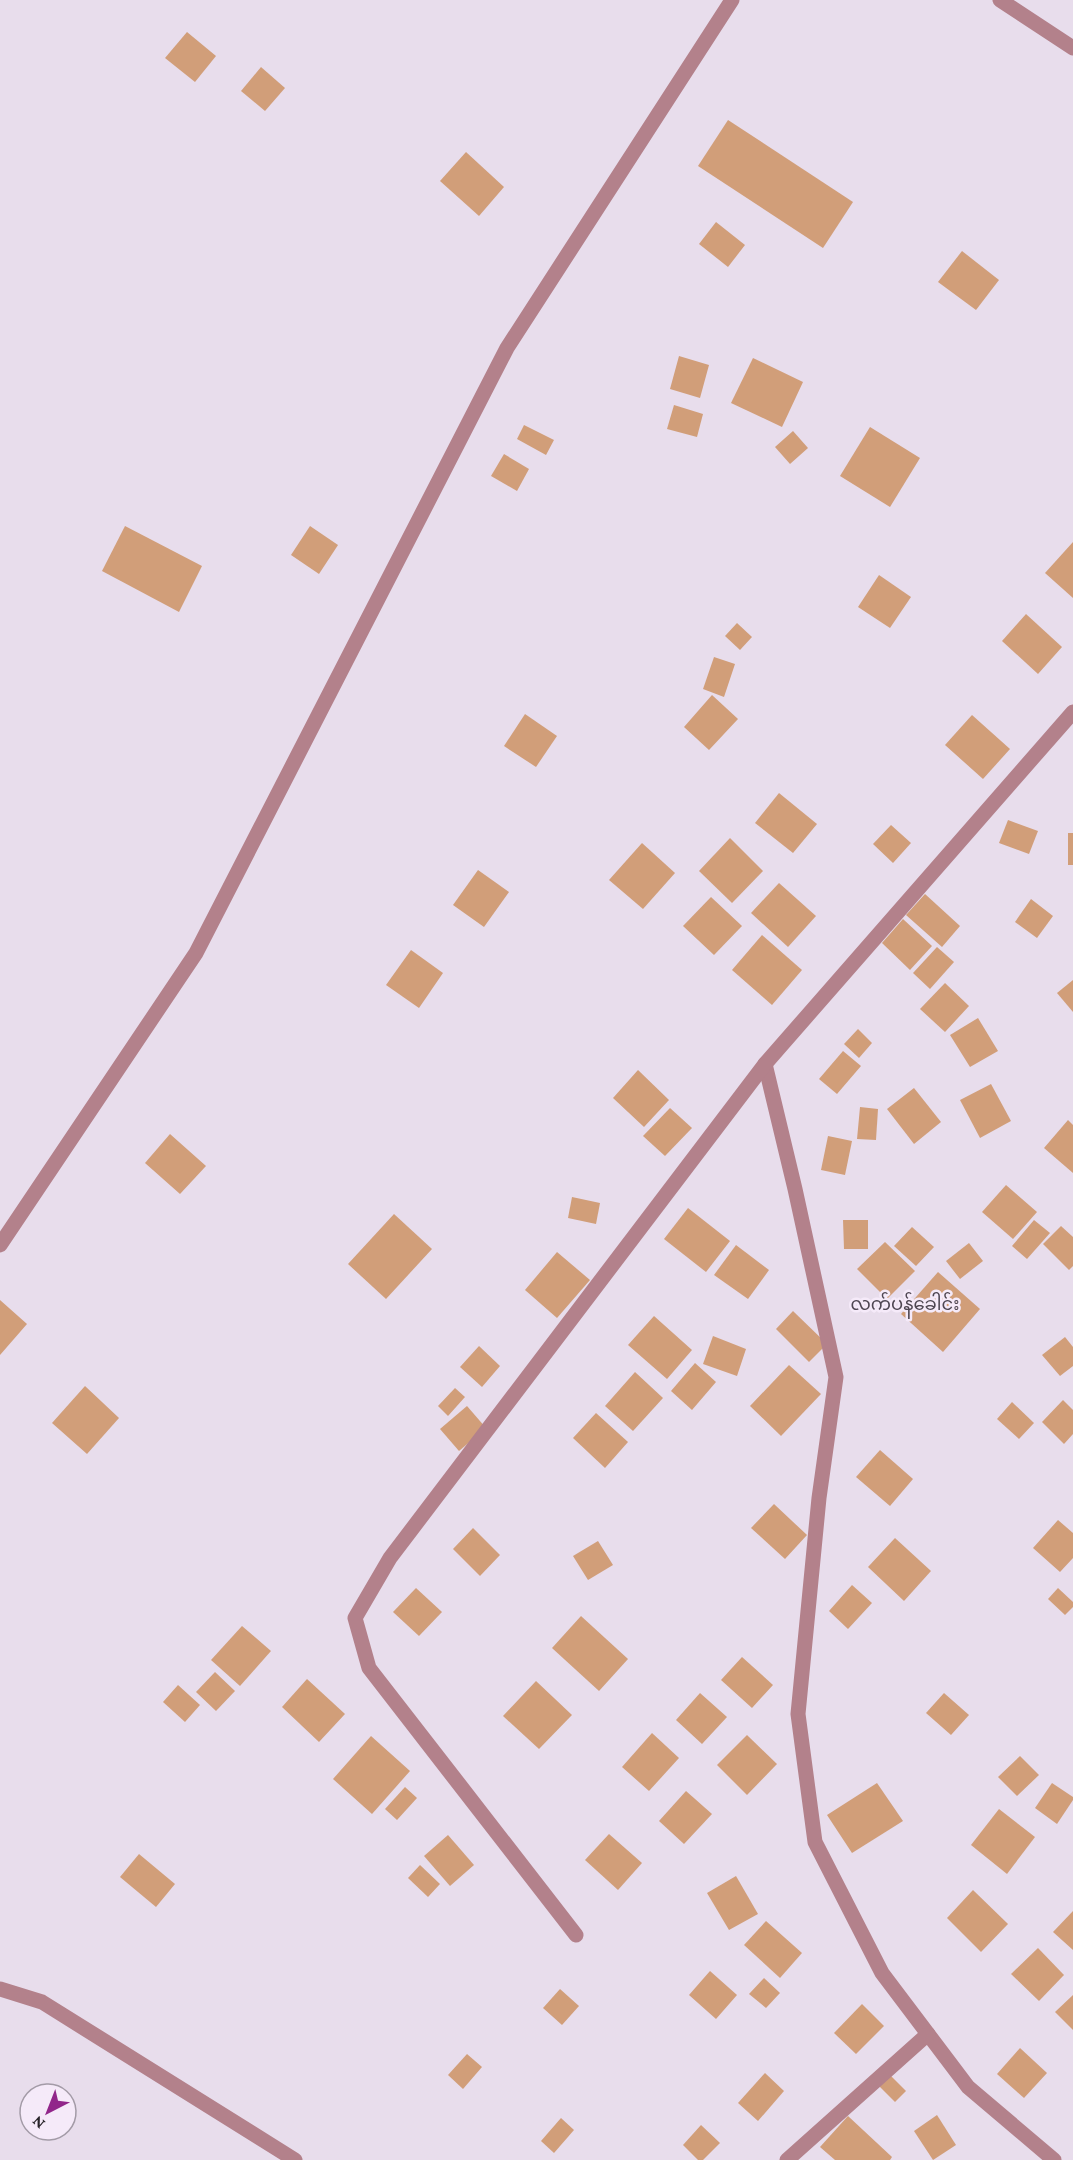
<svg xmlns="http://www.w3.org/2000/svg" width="1073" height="2160" font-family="'Crimson Pro','Noto Sans Myanmar',serif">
<rect width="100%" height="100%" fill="#e8ddec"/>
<!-- building -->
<g fill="#d19e79">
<polygon points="187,32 216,56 195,82 165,58"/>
<polygon points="261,67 285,88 265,111 241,91"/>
<polygon points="728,120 853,202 823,248 698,166"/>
<polygon points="466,152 504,187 479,216 440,181"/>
<polygon points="716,222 745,245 728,267 699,244"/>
<polygon points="962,251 999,280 976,310 938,282"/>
<polygon points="679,356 709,365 700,398 670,389"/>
<polygon points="753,358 803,382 782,427 731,403"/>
<polygon points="674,405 703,414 697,437 667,429"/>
<polygon points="524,425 554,440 546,455 517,439"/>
<polygon points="870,427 920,458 890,507 840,476"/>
<polygon points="793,431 808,448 790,464 775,447"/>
<polygon points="504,454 529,469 517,491 491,476"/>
<polygon points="125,526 202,566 179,612 102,571"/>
<polygon points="310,526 338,545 319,574 291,555"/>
<polygon points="1073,542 1073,598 1045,573"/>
<polygon points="879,575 911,597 890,628 858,607"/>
<polygon points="1026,614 1062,647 1038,674 1002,641"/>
<polygon points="737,623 752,637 740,650 725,636"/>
<polygon points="714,657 735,664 724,697 703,689"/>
<polygon points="712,695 738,719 709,750 684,727"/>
<polygon points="525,714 557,736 536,767 504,746"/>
<polygon points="972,715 1010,749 983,779 945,745"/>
<polygon points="779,793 817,824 793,853 755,823"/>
<polygon points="1008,820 1038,831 1029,854 999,843"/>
<polygon points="891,825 911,843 893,863 873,844"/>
<rect x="1068" y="833" width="5" height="32"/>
<polygon points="730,838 763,871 732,903 699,871"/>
<polygon points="642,843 675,873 643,909 609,880"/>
<polygon points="478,870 509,892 484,927 453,905"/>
<polygon points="779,883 816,916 788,947 751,913"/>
<polygon points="925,894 960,926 942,947 906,915"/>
<polygon points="711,897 742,926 714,955 683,926"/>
<polygon points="1031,899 1053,916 1037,938 1015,922"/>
<polygon points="903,919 932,946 910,970 882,943"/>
<polygon points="762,935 802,970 772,1005 732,970"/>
<polygon points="937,947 954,962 930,989 913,973"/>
<polygon points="411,950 443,973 419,1008 386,985"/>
<polygon points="1073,980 1073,1012 1057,993"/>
<polygon points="945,983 969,1006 945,1032 920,1009"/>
<polygon points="978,1018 998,1051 970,1067 950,1035"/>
<polygon points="858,1029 872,1043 859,1058 844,1044"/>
<polygon points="843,1051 861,1066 837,1094 819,1079"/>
<polygon points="638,1070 669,1100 644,1127 613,1098"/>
<polygon points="991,1084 1011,1121 980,1138 960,1100"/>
<polygon points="914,1088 941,1122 914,1144 887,1109"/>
<polygon points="860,1107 878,1109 876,1140 857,1139"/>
<polygon points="670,1108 692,1128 665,1156 643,1136"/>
<polygon points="1068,1120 1073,1125 1073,1173 1044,1148"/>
<polygon points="170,1134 206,1166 180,1194 145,1163"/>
<polygon points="828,1136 852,1141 845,1175 821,1170"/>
<polygon points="1006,1185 1037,1212 1013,1239 982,1212"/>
<polygon points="572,1197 600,1203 596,1224 568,1218"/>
<polygon points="688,1208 730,1241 706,1272 664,1239"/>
<polygon points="394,1214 432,1249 386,1299 348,1264"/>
<polygon points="843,1220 868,1220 868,1249 844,1249"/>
<polygon points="1034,1220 1050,1233 1027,1259 1012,1246"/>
<polygon points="1061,1226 1073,1237 1073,1266 1069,1270 1043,1244"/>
<polygon points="912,1227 934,1247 916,1266 894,1246"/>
<polygon points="885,1242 915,1271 887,1299 857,1269"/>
<polygon points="969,1243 983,1261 960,1279 946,1261"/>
<polygon points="736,1245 769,1270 748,1299 714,1275"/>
<polygon points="557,1252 590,1280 557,1318 525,1290"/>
<polygon points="938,1272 980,1309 943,1352 901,1314"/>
<polygon points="0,1300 27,1324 0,1355"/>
<polygon points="793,1311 827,1344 809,1362 776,1329"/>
<polygon points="654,1316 692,1350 667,1379 628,1345"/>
<polygon points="713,1336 746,1349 737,1376 703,1364"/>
<polygon points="1065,1337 1073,1347 1073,1366 1060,1376 1042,1355"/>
<polygon points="479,1346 500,1366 482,1387 460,1367"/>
<polygon points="695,1363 716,1382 692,1410 671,1391"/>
<polygon points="789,1365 821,1394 781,1436 750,1406"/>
<polygon points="635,1372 663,1398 633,1431 605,1406"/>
<polygon points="85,1386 119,1418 87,1454 52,1423"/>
<polygon points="455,1388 465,1397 448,1416 438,1406"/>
<polygon points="1063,1400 1073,1410 1073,1434 1064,1444 1042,1422"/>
<polygon points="1012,1402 1034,1423 1019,1439 997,1419"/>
<polygon points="467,1406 486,1428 459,1451 440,1429"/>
<polygon points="596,1413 628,1442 605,1468 573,1438"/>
<polygon points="880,1450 913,1479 890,1506 856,1477"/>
<polygon points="774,1504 807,1535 785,1559 751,1528"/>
<polygon points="1058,1520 1073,1533 1073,1558 1060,1572 1033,1548"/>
<polygon points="473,1528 500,1555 480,1576 453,1549"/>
<polygon points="895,1538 931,1571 904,1601 868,1567"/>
<polygon points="598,1541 613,1565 588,1580 573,1556"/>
<polygon points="852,1585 872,1603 848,1629 829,1611"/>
<polygon points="416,1588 442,1612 419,1636 393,1612"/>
<polygon points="1058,1588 1073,1602 1073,1607 1065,1615 1048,1599"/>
<polygon points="581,1616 628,1659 599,1691 552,1648"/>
<polygon points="242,1626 271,1651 240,1686 211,1660"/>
<polygon points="742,1657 773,1685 752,1708 721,1680"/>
<polygon points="215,1672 235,1691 216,1711 196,1692"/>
<polygon points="307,1679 345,1714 319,1742 282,1707"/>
<polygon points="536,1681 572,1715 539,1749 503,1716"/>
<polygon points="178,1685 200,1705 185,1722 163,1702"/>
<polygon points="700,1693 727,1717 702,1744 676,1720"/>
<polygon points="944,1693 969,1715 951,1735 926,1713"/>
<polygon points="652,1733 679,1758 649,1791 622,1767"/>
<polygon points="747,1735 777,1764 747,1795 717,1765"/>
<polygon points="371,1736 410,1771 372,1814 333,1779"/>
<polygon points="1020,1756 1039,1775 1017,1796 998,1777"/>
<polygon points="877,1783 903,1821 852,1853 827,1815"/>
<polygon points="1052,1783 1073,1797 1073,1800 1057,1824 1035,1808"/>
<polygon points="405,1787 417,1798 397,1820 385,1809"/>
<polygon points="686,1791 712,1814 684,1844 659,1821"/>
<polygon points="999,1809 1035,1837 1007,1874 971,1845"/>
<polygon points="609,1834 642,1863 618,1890 585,1860"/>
<polygon points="448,1835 474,1865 450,1886 424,1856"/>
<polygon points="139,1854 175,1884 156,1907 120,1877"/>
<polygon points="420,1865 440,1884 428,1897 408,1878"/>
<polygon points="736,1876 758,1914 729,1930 707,1893"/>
<polygon points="973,1890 1008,1924 981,1952 947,1918"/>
<polygon points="1073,1911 1073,1950 1053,1932"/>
<polygon points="766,1921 802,1953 780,1978 744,1945"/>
<polygon points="1038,1948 1064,1975 1039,2001 1011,1974"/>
<polygon points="710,1971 737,1995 716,2019 689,1995"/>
<polygon points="764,1978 780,1993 766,2008 749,1994"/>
<polygon points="560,1989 579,2006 562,2025 543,2008"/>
<polygon points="1073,1995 1073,2030 1055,2012"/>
<polygon points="862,2004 884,2026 856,2054 834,2033"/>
<polygon points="1020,2048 1047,2073 1024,2098 997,2074"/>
<polygon points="467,2054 482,2067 463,2089 448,2075"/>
<polygon points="765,2073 784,2091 758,2121 738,2103"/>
<polygon points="890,2075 906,2091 895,2102 879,2086"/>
<polygon points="937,2115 956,2145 933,2160 914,2131"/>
<polygon points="848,2116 892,2157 890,2160 835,2160 820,2147"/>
<polygon points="561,2118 574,2130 554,2153 541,2141"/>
<polygon points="701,2125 720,2143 703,2160 698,2160 683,2145"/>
</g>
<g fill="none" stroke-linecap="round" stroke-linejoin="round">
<!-- street -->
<g stroke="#b3818b" stroke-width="15">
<polyline points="1000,0 1073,48"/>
<polyline points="765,1064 795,1189 836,1377 819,1498 798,1714 815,1842 882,1973 968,2087 1054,2160"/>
<polyline points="0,1245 196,953 507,348 732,0"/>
<polyline points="576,1935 369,1668 355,1618 390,1558 765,1064 1073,712"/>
<polyline points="0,1989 42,2002 295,2160"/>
<polyline points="787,2160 928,2034"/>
</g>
</g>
<g text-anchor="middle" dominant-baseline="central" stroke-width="5" stroke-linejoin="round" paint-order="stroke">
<!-- quarter labels -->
<g font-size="18" fill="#4e4652" stroke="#f5eaf9">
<text x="905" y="1304">လက်ပန်ခေါင်း</text>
</g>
</g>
<!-- north arrow -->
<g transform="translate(48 2112) rotate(222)"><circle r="28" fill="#f5eaf9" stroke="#a39ba7" stroke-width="1.5"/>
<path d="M0-4.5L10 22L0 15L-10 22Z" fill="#91268a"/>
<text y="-9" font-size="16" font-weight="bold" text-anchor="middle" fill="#29252b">N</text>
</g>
</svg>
